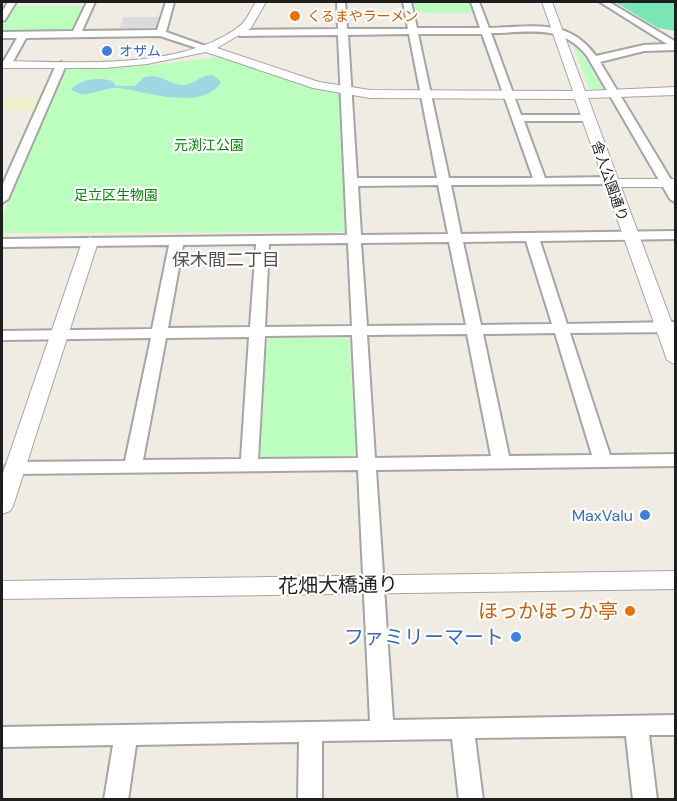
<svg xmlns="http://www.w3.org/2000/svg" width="677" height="801" font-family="'DM Sans','Noto Sans JP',sans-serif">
<rect width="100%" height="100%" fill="#f0ebe3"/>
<!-- residential -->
<polygon fill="#dcdbdb" points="123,17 161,17 157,28 120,28"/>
<!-- farmland -->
<polygon fill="#f0f0cc" points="2,98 41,98 35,110 2,110"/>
<!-- park -->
<g fill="#bcfebe">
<polygon points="410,2 472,2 476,13 413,13"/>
<polygon points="12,6 84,6 73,31 2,34 2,24"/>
<polygon points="572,42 587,61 603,89 589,89"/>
<polygon points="218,57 340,93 346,232 2,233 2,219 57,74 68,69 135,67"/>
<polygon points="270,338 343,338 349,340 356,454 350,457 263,457 259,453 267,340"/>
</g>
<!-- pitch -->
<polygon fill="#7ae6b6" points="615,2 675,2 675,31 658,28"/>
<!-- water -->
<path fill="#9fd6e2" d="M151,76C162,76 172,85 183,85C197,85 208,65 221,82C204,112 144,91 119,88C103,86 85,102 71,89C83,79 97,77 112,81L116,86H135L144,77Z"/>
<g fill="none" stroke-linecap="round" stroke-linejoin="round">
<defs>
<g id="minor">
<polygon points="8,2 16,2 5,20 2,21 2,12"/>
<polygon points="87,2 95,2 82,31 157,30 166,2 174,2 166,32 211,48 206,51 160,36 26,38 10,67 2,67 2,64 17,38 2,38 2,32 73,31"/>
<path d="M337,2H345L347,29H408L403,2H411L417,28H480L471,2H479L489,28C532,27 568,17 596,56L644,45L667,44L600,2H609L676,42V50L644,51L600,62L676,188V203L670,199L587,56C561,23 529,33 491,33L521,115H588L594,118L588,121H524L545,178L610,177L616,181L614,184L451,185L461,234L676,231V239L540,241L567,324L676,322V332L570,333L610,455L676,454V466L376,470L393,720L676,715V735H649L657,800H633L626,736L475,738L483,800H459L452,739L322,741V800H298L299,742L136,745L128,800H104L113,745L2,747V727L370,721L358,470L13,474L7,472L4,468L7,464L13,462L125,461L151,338L2,340V331L152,329L169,245L2,247V239L347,235L338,35L240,36L235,33L240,30L338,29ZM409,34L437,178H357L348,35ZM418,34H482L533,178H449ZM438,185L448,234L361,235L358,186ZM526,241L552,324L481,325L463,242ZM449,242L466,325L367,326L361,243ZM348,243L352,326L265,327L269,244ZM256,244L250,327L168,328L183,245ZM555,333L592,455L509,456L483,334ZM467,334L491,456L375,458L367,335ZM352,335L358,458L258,459L265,336ZM249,337L241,459L143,460L166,338Z"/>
<polygon points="61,62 66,65 8,199 2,203 2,186 56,65"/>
</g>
<g id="tertiary">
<path d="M256,2H266L251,28L217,48L319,82L370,90L573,91L542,2H552L585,91L676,87V95L588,98L618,179H676V187H621L676,334V365L667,360L575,99L370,98L313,88L206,52L147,64L105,68H2V61C71,62 184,71 241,25C247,20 251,9 256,2Z"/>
<polygon points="90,237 98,242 13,506 10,511 2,514 2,476 82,242"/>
<polygon points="676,571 676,589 2,599 2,581"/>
</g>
</defs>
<!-- minor casing -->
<use href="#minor" stroke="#a5a5a5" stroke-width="4"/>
<!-- tertiary casing -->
<use href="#tertiary" stroke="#a5a5a5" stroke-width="2"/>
<!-- minor -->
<use href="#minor" fill="#fff" fill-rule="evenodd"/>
<!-- tertiary -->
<use href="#tertiary" fill="#fff" fill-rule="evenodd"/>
</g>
<!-- markers -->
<g fill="#e8710a" stroke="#fff" stroke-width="2">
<circle cx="295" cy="16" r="6"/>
<circle cx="630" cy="611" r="6"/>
</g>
<g fill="#3f7fe0" stroke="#fff" stroke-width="2">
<circle cx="107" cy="51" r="6"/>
<circle cx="645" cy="515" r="6"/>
<circle cx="516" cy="637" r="6"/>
</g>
<g text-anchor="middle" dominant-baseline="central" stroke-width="4.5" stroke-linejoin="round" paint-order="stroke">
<!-- far-food labels -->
<g font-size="14" fill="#c56008" stroke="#fff" text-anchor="start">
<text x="307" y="16">くるまやラーメン</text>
</g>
<!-- far-shop labels -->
<g font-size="14" fill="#366cbe" stroke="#fff" text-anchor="start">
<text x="119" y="51">オザム</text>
</g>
<!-- far-park labels -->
<g font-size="14" fill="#028606" stroke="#fff">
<text x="209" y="145">元渕江公園</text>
<text x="116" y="195">足立区生物園</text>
</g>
<!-- far-street labels -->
<g font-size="14" fill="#1e1e1e" stroke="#fff">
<text transform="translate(610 181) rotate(71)">舎人公園通り</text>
</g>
<!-- shop labels -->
<g font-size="16" fill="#366cbe" stroke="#fff" text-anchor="end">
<text x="633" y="515">MaxValu</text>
</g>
<!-- neighbourhood labels -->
<g font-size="18" fill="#515151" stroke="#fff">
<text x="226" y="260">保木間二丁目</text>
</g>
<!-- near-street labels -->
<g font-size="20" fill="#1e1e1e" stroke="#fff">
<text transform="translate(338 585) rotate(-1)">花畑大橋通り</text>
</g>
<!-- near-food labels -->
<g font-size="20" fill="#c56008" stroke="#fff" text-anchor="end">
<text x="618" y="611">ほっかほっか亭</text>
</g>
<!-- near-shop labels -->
<g font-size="20" fill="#366cbe" stroke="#fff" text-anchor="end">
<text x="504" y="637">ファミリーマート</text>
</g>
</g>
<!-- border -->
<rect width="677" height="801" fill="none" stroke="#1e1e1e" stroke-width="6"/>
</svg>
